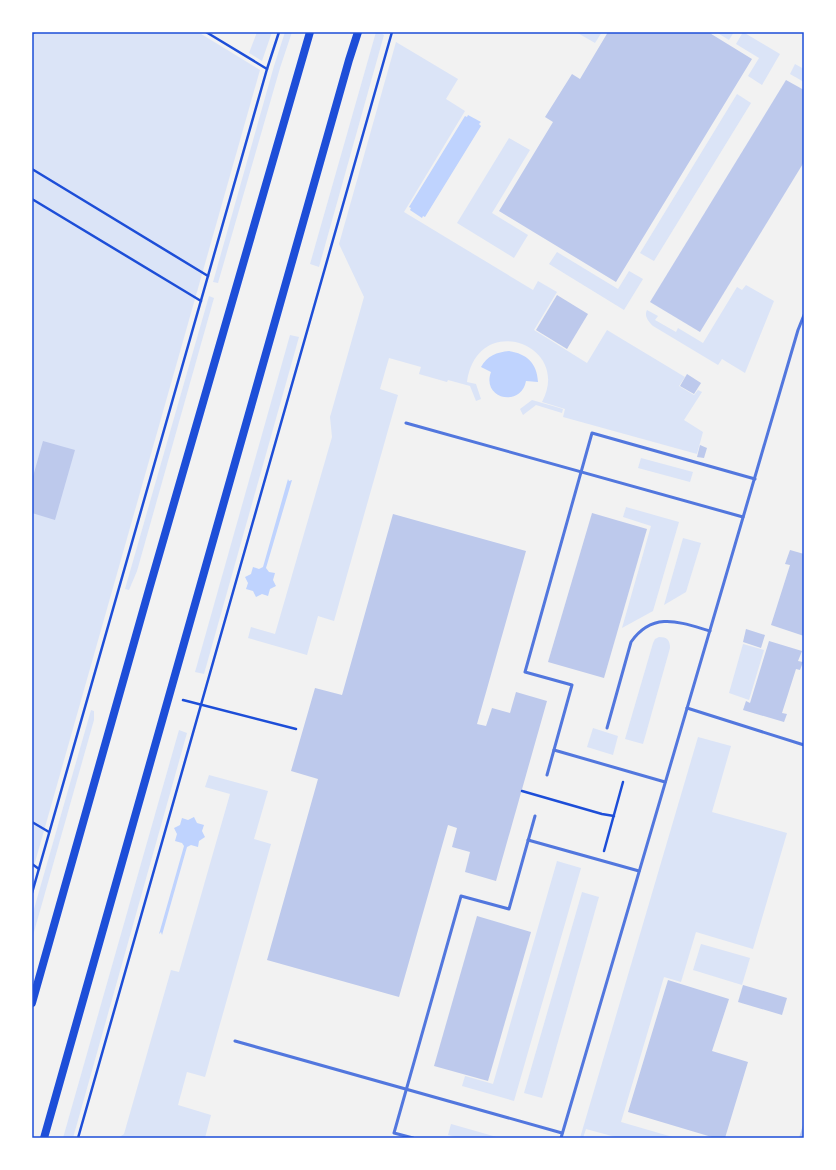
<svg xmlns="http://www.w3.org/2000/svg" width="836" height="1170" font-family="'PT Sans',sans-serif">
<rect width="100%" height="100%" fill="#f2f2f2"/>
<!-- green -->
<g fill="#dbe4f7">
<polygon points="32,32 198,32 260,70 32,873"/>
<polygon points="257,32 272,32 262,61 249,53"/>
<polygon points="285,32 292,32 280,68 218,283 213,282 274,66"/>
<polygon points="376,32 379,32 384,35 319,267 310,264"/>
<polygon points="576,32 602,32 595,43"/>
<polygon points="716,32 734,32 729,40"/>
<polygon points="743,32 780,54 762,85 748,76 759,58 736,44"/>
<path d="M396,42L458,79L446,99L465,111L404,212L533,290L538,281L557,292L534,330L587,363L607,330L685,377L679,386L694,395L698,390L702,392L684,420L703,432L697,454L563,417L565,409L542,402C573,344 477,310 467,382L476,384L481,399L476,401L470,386L448,380L447,382L419,374L421,367L389,358L380,389L398,395L334,621L318,616L307,655L248,638L251,627L275,634L332,437L330,417L364,297L339,244Z"/>
<polygon points="795,64 804,69 804,82 790,74"/>
<polygon points="737,94 751,103 654,261 640,253"/>
<polygon points="509,138 530,150 492,213 528,235 514,258 457,223"/>
<polygon points="557,252 618,289 629,271 643,279 624,310 549,264"/>
<path d="M746,285L774,301L745,373L722,359L718,365L653,326C648,321 644,316 647,310L658,316L655,320L676,332L678,328L703,343L737,287L742,290Z"/>
<polygon points="209,296 214,298 137,571 129,590 125,589"/>
<polygon points="290,335 299,337 204,674 195,672"/>
<polygon points="532,400 563,409 562,413 536,405 523,415 520,409"/>
<polygon points="641,458 693,472 690,482 638,468"/>
<polygon points="626,507 679,522 653,611 622,628 651,526 623,517"/>
<polygon points="683,538 701,543 686,592 664,605"/>
<path d="M659,637C667,637 670,640 670,648L643,744L625,739L653,643L655,639Z"/>
<polygon points="743,644 764,650 749,700 729,693"/>
<polygon points="91,710 94,711 94,720 32,939 32,916"/>
<polygon points="593,728 618,736 613,755 587,747"/>
<polygon points="179,730 187,733 73,1138 63,1138"/>
<polygon points="698,737 731,746 712,812 787,833 753,949 696,932 681,982 664,977 621,1122 676,1138 619,1138 586,1129 583,1138 580,1138"/>
<polygon points="209,775 268,791 254,839 271,844 205,1077 187,1072 178,1105 211,1115 205,1138 118,1138 124,1134 171,970 179,972 230,794 205,787"/>
<polygon points="557,861 581,868 514,1101 462,1086 465,1076 493,1084"/>
<polygon points="582,892 599,897 542,1098 524,1093"/>
<polygon points="701,944 750,958 742,985 693,970"/>
<polygon points="451,1124 500,1138 459,1138 448,1135"/>
</g>
<!-- water -->
<g fill="#bfd3fe">
<polygon points="468,115 481,122 479,124 481,126 425,217 423,216 422,218 410,210 411,208 409,207 465,116 467,117"/>
<path d="M509,351C527,354 537,363 538,382L526,381C521,408 481,399 491,372L481,367C487,356 497,352 509,351Z"/>
<polygon points="288,479 289,481 292,480 266,568 269,572 275,573 273,580 276,586 270,589 268,596 262,594 256,597 253,591 246,589 248,583 245,577 251,574 253,567 259,569 263,567"/>
<polygon points="194,817 197,823 204,825 202,831 205,837 199,841 198,847 191,845 187,847 162,935 161,932 159,934 184,846 182,843 175,841 177,834 174,828 180,825 182,818 188,820"/>
</g>
<!-- building -->
<g fill="#bdc9ec">
<polygon points="608,32 708,32 752,59 616,282 499,211 553,122 545,117 572,74 580,79"/>
<polygon points="786,80 804,90 804,162 700,332 650,302"/>
<polygon points="557,295 588,314 567,349 536,330"/>
<polygon points="687,374 701,383 694,394 680,386"/>
<polygon points="43,441 75,450 55,520 32,513 32,480"/>
<polygon points="700,445 707,448 704,458 697,457"/>
<polygon points="592,513 647,529 604,678 548,662"/>
<polygon points="393,514 526,551 477,724 486,726 492,708 510,713 516,692 547,701 496,881 465,872 470,852 452,847 457,828 448,825 399,997 267,960 318,779 291,771 315,688 342,695"/>
<polygon points="790,550 804,554 804,636 771,625 790,565 785,564"/>
<polygon points="746,629 765,635 761,648 743,642"/>
<polygon points="769,641 802,651 798,661 803,662 800,670 796,669 782,713 787,714 784,722 743,710 746,701 750,703"/>
<polygon points="477,916 531,932 488,1081 434,1066"/>
<polygon points="668,980 729,999 712,1051 748,1062 725,1138 715,1138 628,1112"/>
<polygon points="743,985 787,998 782,1015 738,1002"/>
<polygon points="804,1122 804,1138 799,1138"/>
</g>
<g fill="none" stroke-linecap="round" stroke-linejoin="round">
<!-- path -->
<g stroke="#1d4ed8" stroke-width="2.5">
<polyline points="206,32 267,69"/>
<polyline points="32,33 35,32"/>
<polyline points="32,169 208,276"/>
<polyline points="32,199 201,301"/>
<polyline points="183,700 296,729"/>
<polyline points="522,791 602,814 614,816"/>
<polyline points="32,822 49,832"/>
<polyline points="604,851 623,782"/>
<polyline points="32,864 39,869"/>
<polyline points="32,893 267,69 279,32"/>
<polyline points="78,1138 392,32"/>
</g>
<!-- service -->
<g stroke="#5277de" stroke-width="3">
<polyline points="406,423 743,517"/>
<polyline points="687,708 804,745"/>
<path d="M607,728L631,642C653,611 679,622 710,631"/>
<polyline points="554,750 665,782"/>
<polyline points="547,775 572,685 525,672 592,433 755,479"/>
<polyline points="528,840 639,871"/>
<polyline points="235,1041 562,1133"/>
<polyline points="413,1138 394,1133 461,896 509,909 535,816"/>
<polyline points="561,1138 798,330 804,315"/>
</g>
<!-- secondary -->
<g stroke="#1d4ed8" stroke-width="8">
<polyline points="32,1003 150,586 310,32"/>
<polyline points="44,1138 349,60 358,32"/>
</g>
</g>
<!-- border -->
<rect width="836" height="1170" fill="none" stroke="#ffffff" stroke-width="66"/>
<rect x="33" y="33" width="770" height="1104" fill="none" stroke="#1d4ed8" stroke-width="1.5"/>
</svg>
